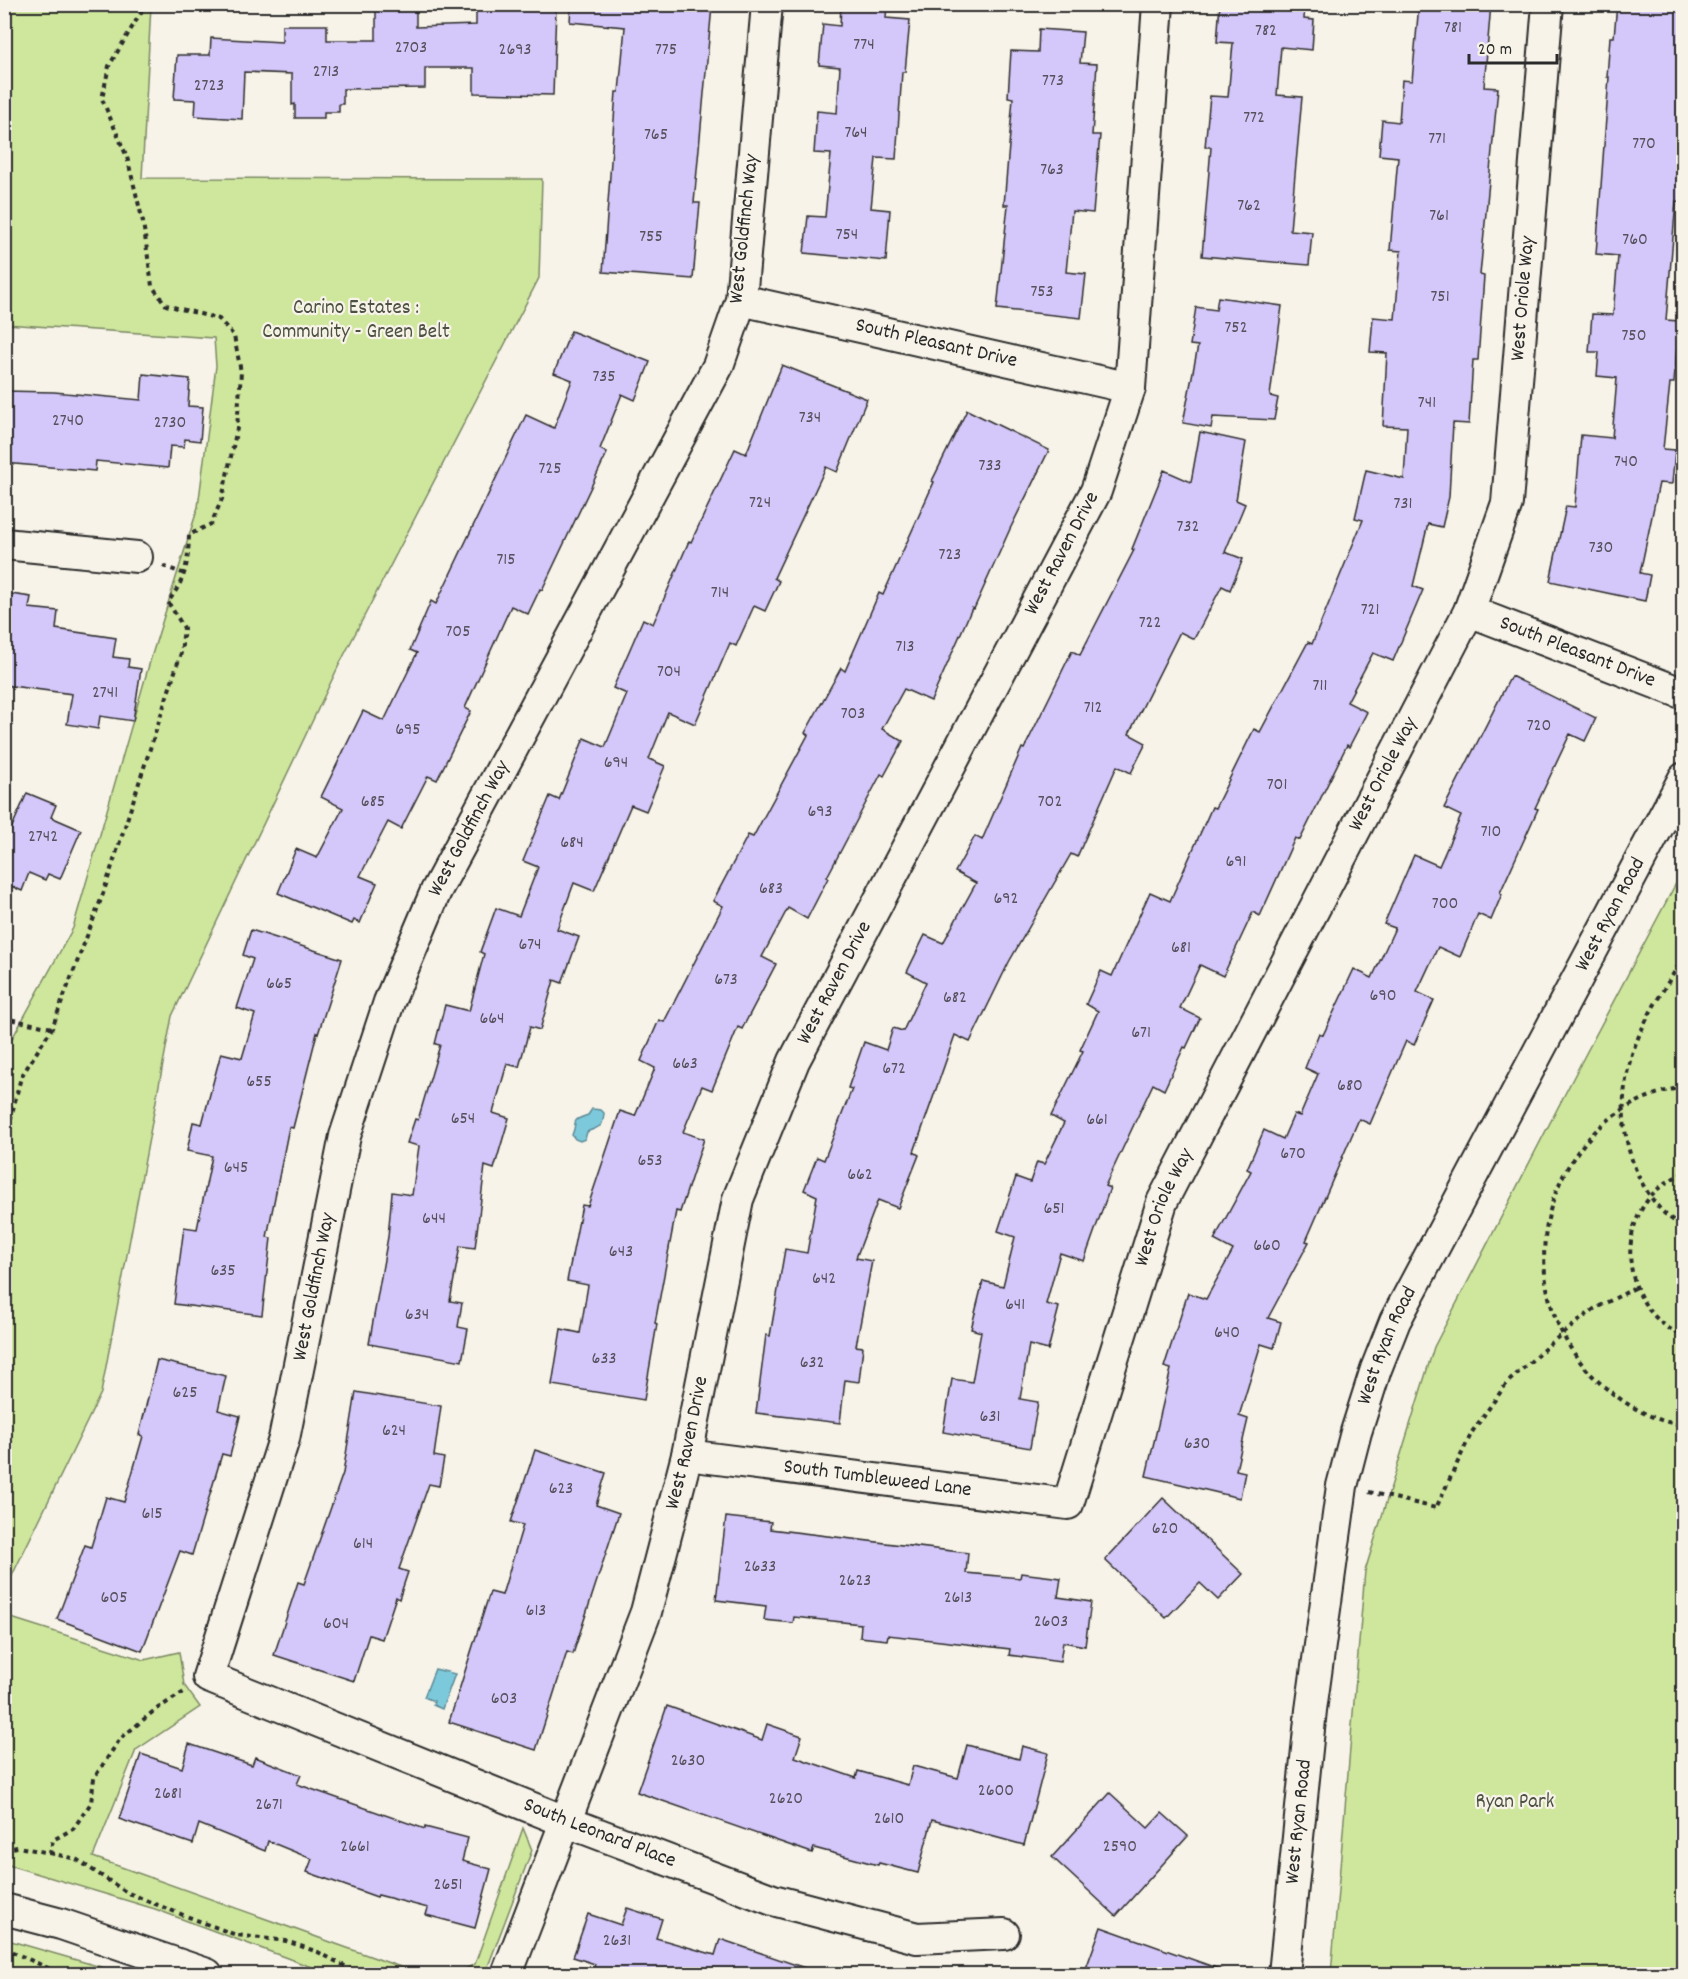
<svg xmlns="http://www.w3.org/2000/svg" width="1688" height="1979" font-family="Dekko,sans-serif">
<rect width="100%" height="100%" fill="#f7f3e8"/>
<filter id="ink" filterUnits="userSpaceOnUse"><feTurbulence type="fractalNoise" baseFrequency=".0167" numOctaves="2"/><feDisplacementMap in="SourceGraphic" scale="12" xChannelSelector="R" yChannelSelector="G"/><feConvolveMatrix kernelMatrix="1 2 1 2 8 2 1 2 1" color-interpolation-filters="sRGB"/></filter>
<g filter="url(#ink)">
<!-- green -->
<g fill="#cee79d" stroke="#7c8964" stroke-width="1.5">
<polygon points="5,4 151,5 142,178 542,179 539,278 339,665 172,1016 101,1393 5,1590 5,1058 8,1046 73,928 151,658 198,507 216,366 214,338 5,324"/>
<polygon points="1683,870 1683,1974 1331,1974 1365,1571 1434,1347 1583,1059"/>
<polygon points="5,1616 144,1660 179,1652 184,1685 200,1707 136,1750 93,1857 420,1974 330,1974 155,1909 5,1864"/>
<polygon points="523,1828 532,1850 485,1974 456,1974 475,1964"/>
<polygon points="4,1939 125,1974 127,1974 5,1974"/>
</g>
<!-- water -->
<g fill="#7dc9dc" stroke="#5c8a95" stroke-width="1.5">
<path d="M592,1109L601,1110L604,1113C603,1129 599,1126 587,1132L585,1139L580,1141L575,1139L572,1135C579,1120 568,1122 588,1115Z"/>
<polygon points="435,1669 455,1674 442,1709 433,1705 434,1701 424,1697"/>
</g>
<!-- building -->
<g fill="#d4c7f9" stroke="#2b2b2b" stroke-width="1.5">
<polygon points="571,4 690,4 712,6 694,203 700,203 693,279 603,272 616,92 619,92 625,27 570,22"/>
<polygon points="841,4 887,4 886,18 910,20 905,72 902,72 896,159 876,158 871,208 890,210 886,261 804,253 808,216 825,217 831,154 814,153 817,111 837,113 840,67 819,65 823,24 840,26"/>
<polygon points="1220,4 1305,4 1304,19 1314,20 1312,50 1281,47 1277,95 1302,97 1290,230 1312,232 1309,265 1202,256 1211,147 1205,147 1210,96 1228,97 1233,43 1217,42"/>
<polygon points="1419,4 1491,4 1484,87 1498,88 1480,275 1484,276 1478,360 1473,360 1469,424 1453,423 1449,497 1442,527 1428,524 1413,586 1423,590 1393,661 1373,653 1347,702 1367,712 1349,747 1347,745 1300,840 1295,838 1260,916 1253,912 1223,976 1200,965 1180,1008 1200,1018 1186,1048 1184,1047 1164,1090 1153,1084 1105,1186 1110,1188 1084,1261 1060,1253 1046,1304 1059,1307 1048,1350 1029,1345 1020,1399 1038,1402 1030,1448 943,1432 952,1379 972,1382 981,1332 971,1329 983,1281 1003,1286 1015,1237 998,1231 1016,1177 1030,1182 1037,1162 1044,1164 1064,1123 1051,1116 1083,1051 1080,1050 1098,1011 1086,1004 1101,971 1112,976 1150,892 1170,901 1212,807 1215,808 1254,729 1260,732 1308,642 1312,644 1363,520 1355,518 1366,470 1404,479 1407,427 1383,426 1387,353 1370,352 1373,317 1395,319 1401,251 1390,250 1398,157 1379,155 1382,120 1399,122 1402,80 1412,81"/>
<polygon points="1617,4 1683,4 1683,202 1676,201 1666,320 1679,321 1674,383 1670,383 1663,449 1675,450 1672,484 1659,483 1640,573 1650,575 1645,601 1550,581 1566,506 1575,507 1581,435 1612,438 1617,378 1597,376 1599,352 1589,352 1592,314 1613,315 1618,256 1596,254 1609,77 1607,77 1610,37 1614,37"/>
<polygon points="476,5 556,7 553,95 474,93 474,68 425,68 425,88 343,89 343,104 339,104 339,112 324,112 324,118 295,118 295,104 292,105 292,74 244,72 242,119 195,116 196,100 174,99 177,55 210,55 211,38 282,42 282,25 327,25 327,40 376,40 376,7 416,6 416,27 476,25"/>
<polygon points="1039,29 1083,32 1080,63 1097,64 1092,135 1100,135 1093,213 1072,211 1066,272 1086,274 1081,318 997,309 1008,205 1004,205 1013,98 1008,97 1011,51 1038,52"/>
<polygon points="1218,297 1282,306 1270,396 1278,398 1274,420 1213,417 1211,428 1183,423 1198,346 1190,345 1196,307 1216,310"/>
<polygon points="571,331 650,362 635,400 622,394 600,449 607,453 542,590 540,589 528,614 511,606 465,708 471,711 437,780 428,776 401,829 388,822 360,876 377,883 360,923 354,920 352,924 278,893 296,849 317,858 343,808 321,797 363,711 384,721 417,653 410,650 431,601 436,604 526,415 554,428 572,380 554,373"/>
<polygon points="782,365 867,399 837,472 826,467 774,578 779,581 765,611 754,606 736,646 730,643 695,724 668,712 649,759 665,766 646,811 631,805 594,891 574,883 557,929 579,937 562,983 554,980 540,1030 530,1027 519,1067 507,1064 493,1113 509,1118 494,1169 485,1166 475,1248 460,1246 450,1301 462,1303 458,1327 468,1329 462,1361 369,1344 388,1237 392,1192 412,1195 419,1146 407,1143 415,1119 418,1120 440,1045 435,1044 445,1005 469,1011 484,954 480,952 496,908 519,916 538,867 523,861 550,796 559,800 584,738 605,747 627,694 613,688 643,619 653,624 689,541 691,542 735,449 746,454"/>
<polygon points="143,374 190,379 188,406 203,407 200,441 185,439 184,447 170,446 168,468 96,461 95,471 4,463 4,391 54,392 141,400"/>
<polygon points="967,410 1049,450 1010,529 974,609 972,608 931,701 904,689 882,729 903,741 884,776 881,774 827,877 828,878 807,919 788,908 762,957 776,964 742,1029 738,1027 712,1090 702,1086 683,1132 704,1139 680,1212 676,1211 655,1323 657,1324 644,1400 552,1385 561,1329 580,1333 588,1285 567,1281 582,1205 588,1206 620,1111 635,1116 655,1068 641,1061 659,1020 664,1022 723,906 713,901 748,835 753,837 808,735 805,733 841,668 845,671 879,593 883,595 934,482 932,481"/>
<polygon points="1200,432 1246,442 1236,500 1245,504 1225,552 1243,559 1230,590 1222,586 1194,639 1180,632 1129,734 1146,743 1131,773 1117,766 1077,857 1071,854 1009,962 970,1042 955,1035 914,1152 919,1155 898,1208 878,1200 856,1258 872,1261 856,1346 863,1347 859,1382 845,1380 840,1423 756,1413 766,1335 770,1336 785,1249 807,1253 817,1196 804,1190 817,1157 824,1160 852,1089 848,1088 864,1042 886,1050 893,1028 903,1031 926,982 907,972 925,935 943,943 976,883 955,872 975,836 982,840 1022,748 1024,749 1072,651 1080,655 1134,550 1132,549 1164,470 1191,482"/>
<polygon points="4,593 31,597 29,608 58,611 56,629 116,638 113,657 129,659 128,667 141,669 133,721 100,716 98,729 67,724 72,694 4,685"/>
<polygon points="1511,676 1596,718 1585,741 1570,734 1535,808 1538,809 1500,893 1502,894 1491,920 1478,914 1460,957 1438,947 1417,992 1434,1000 1414,1045 1406,1041 1370,1124 1359,1119 1306,1241 1309,1242 1268,1318 1281,1322 1274,1348 1261,1344 1239,1416 1248,1419 1236,1470 1245,1472 1240,1498 1146,1476 1171,1369 1164,1367 1188,1293 1206,1299 1233,1250 1214,1240 1251,1171 1247,1169 1264,1130 1283,1139 1294,1114 1300,1116 1318,1074 1305,1068 1319,1033 1323,1035 1354,969 1372,978 1395,928 1384,924 1414,855 1439,866 1461,816 1444,808"/>
<polygon points="27,793 56,805 51,817 81,830 60,879 48,874 45,880 29,873 22,891 4,883 4,845"/>
<polygon points="251,930 342,959 318,1034 317,1033 293,1128 289,1127 267,1237 271,1238 262,1315 174,1304 184,1227 197,1229 212,1156 187,1151 193,1122 202,1124 221,1053 242,1058 255,1014 237,1008 253,959 243,955"/>
<polygon points="157,1360 226,1376 218,1410 240,1416 230,1456 222,1454 192,1555 180,1551 142,1651 57,1619 85,1545 91,1547 106,1497 124,1502 143,1436 139,1435"/>
<polygon points="356,1392 441,1406 434,1456 444,1458 439,1486 429,1484 399,1569 408,1572 399,1599 396,1597 382,1639 369,1635 354,1681 274,1655 298,1582 304,1584 343,1473"/>
<polygon points="535,1450 606,1473 596,1505 619,1513 573,1654 567,1652 536,1750 449,1722 490,1592 502,1595 523,1525 511,1522"/>
<polygon points="1163,1498 1243,1574 1218,1600 1200,1583 1166,1618 1105,1560"/>
<polygon points="726,1517 771,1522 770,1529 968,1553 966,1573 1020,1578 1021,1573 1061,1578 1058,1597 1091,1602 1085,1646 1063,1642 1060,1662 1009,1655 1010,1649 888,1635 887,1640 860,1637 861,1624 794,1617 793,1623 764,1620 766,1606 716,1600"/>
<polygon points="667,1706 762,1740 767,1724 802,1736 795,1757 856,1778 858,1771 908,1785 913,1766 958,1778 967,1745 1019,1759 1022,1746 1048,1753 1024,1845 932,1820 918,1873 879,1863 878,1865 814,1848 812,1853 637,1792"/>
<polygon points="189,1744 252,1765 255,1757 301,1775 297,1784 425,1829 425,1827 468,1838 462,1861 491,1869 475,1928 426,1915 428,1908 378,1895 377,1897 307,1872 312,1859 268,1841 265,1851 199,1824 193,1844 119,1819 141,1754 182,1768"/>
<polygon points="1110,1793 1148,1828 1162,1813 1188,1836 1116,1916 1052,1857"/>
<polygon points="627,1908 662,1919 656,1938 715,1955 720,1939 808,1969 807,1974 592,1974 595,1964 573,1957 588,1914 621,1925"/>
<polygon points="1101,1927 1225,1971 1225,1974 1084,1974"/>
</g>
<g fill="none" stroke-linecap="round" stroke-linejoin="round">
<defs>
<g id="minor">
<path id="s1" d="M767,4L741,300L718,366L436,891L389,1002L345,1136L284,1439L208,1677L567,1822L773,1900L917,1938L1004,1934"/>
<path id="s2" d="M741,300L1130,388"/>
<polyline points="4,544 137,557"/>
<path id="s3" d="M1469,611L1684,694"/>
<path id="s4" d="M687,1455L1068,1504L1162,1202L1469,611L1507,503L1548,4"/>
<polyline points="4,1909 61,1924 207,1974"/>
<path id="s5" d="M507,1974L646,1612L687,1455L738,1199L794,1061L1096,491L1130,388L1158,4"/>
<path id="s6" d="M1284,1974L1311,1710L1342,1486L1356,1432L1376,1369L1395,1321L1684,778"/>
</g>
</defs>
<!-- minor casing -->
<use href="#minor" stroke="#2b2b2b" stroke-width="34"/>
<!-- path -->
<g stroke="#2b2b2b" stroke-width="4" stroke-dasharray="4.5 4.5" stroke-linecap="butt">
<polyline points="163,566 185,574"/>
<path d="M1684,957C1665,987 1645,1017 1633,1051C1615,1105 1622,1167 1662,1211C1668,1217 1677,1223 1684,1228"/>
<polyline points="4,1015 9,1019 52,1028"/>
<path d="M1684,1087C1540,1111 1495,1297 1607,1389C1628,1406 1655,1422 1684,1425"/>
<path d="M4,1146L21,1077L52,1028L103,894L181,653L184,628L168,602C186,578 188,565 189,535L211,524L222,499L237,428L241,372L234,336L219,319L166,305L152,286L143,222L127,157L102,99L109,66L146,4"/>
<path d="M1684,1173C1671,1179 1659,1186 1650,1197C1613,1242 1630,1315 1684,1336"/>
<polyline points="1369,1492 1436,1508 1472,1432 1507,1383 1552,1342 1594,1309 1635,1288"/>
<polyline points="4,1849 18,1847 50,1853 53,1840 73,1829 91,1803 94,1778 120,1739 155,1710 184,1692"/>
<polyline points="50,1853 76,1859 126,1892 165,1908 236,1935 286,1941 318,1952 360,1974"/>
<polyline points="4,1948 61,1974"/>
</g>
<!-- minor -->
<use href="#minor" stroke="#f7f3e8" stroke-width="30"/>
</g>
</g>
<g text-anchor="middle" dominant-baseline="central" stroke-width="4.5" stroke-linejoin="round" paint-order="stroke">
<!-- number labels -->
<g font-size="18" fill="#55525e">
<text x="1453" y="28">781</text>
<text x="1266" y="31">782</text>
<text x="864" y="45">774</text>
<text x="411" y="48">2703</text>
<text x="515" y="50">2693</text>
<text x="666" y="50">775</text>
<text x="326" y="72">2713</text>
<text x="1053" y="81">773</text>
<text x="209" y="86">2723</text>
<text x="1254" y="118">772</text>
<text x="856" y="133">764</text>
<text x="656" y="135">765</text>
<text x="1437" y="139">771</text>
<text x="1644" y="144">770</text>
<text x="1052" y="170">763</text>
<text x="1249" y="206">762</text>
<text x="1439" y="216">761</text>
<text x="847" y="235">754</text>
<text x="651" y="237">755</text>
<text x="1635" y="240">760</text>
<text x="1042" y="292">753</text>
<text x="1440" y="297">751</text>
<text x="1236" y="328">752</text>
<text x="1634" y="336">750</text>
<text x="604" y="377">735</text>
<text x="1427" y="403">741</text>
<text x="810" y="418">734</text>
<text x="68" y="421">2740</text>
<text x="170" y="423">2730</text>
<text x="1626" y="462">740</text>
<text x="990" y="466">733</text>
<text x="550" y="469">725</text>
<text x="760" y="503">724</text>
<text x="1403" y="504">731</text>
<text x="1188" y="527">732</text>
<text x="1601" y="548">730</text>
<text x="950" y="555">723</text>
<text x="506" y="560">715</text>
<text x="720" y="593">714</text>
<text x="1370" y="610">721</text>
<text x="1150" y="623">722</text>
<text x="458" y="632">705</text>
<text x="905" y="647">713</text>
<text x="669" y="672">704</text>
<text x="1320" y="686">711</text>
<text x="105" y="693">2741</text>
<text x="1093" y="708">712</text>
<text x="853" y="714">703</text>
<text x="1539" y="726">720</text>
<text x="408" y="730">695</text>
<text x="616" y="763">694</text>
<text x="1277" y="785">701</text>
<text x="373" y="802">685</text>
<text x="1050" y="802">702</text>
<text x="820" y="812">693</text>
<text x="1491" y="832">710</text>
<text x="43" y="837">2742</text>
<text x="572" y="843">684</text>
<text x="1236" y="862">691</text>
<text x="771" y="889">683</text>
<text x="1006" y="899">692</text>
<text x="1445" y="904">700</text>
<text x="530" y="945">674</text>
<text x="1181" y="948">681</text>
<text x="726" y="980">673</text>
<text x="279" y="984">665</text>
<text x="1383" y="996">690</text>
<text x="955" y="998">682</text>
<text x="492" y="1019">664</text>
<text x="1141" y="1033">671</text>
<text x="685" y="1064">663</text>
<text x="894" y="1069">672</text>
<text x="259" y="1082">655</text>
<text x="1350" y="1086">680</text>
<text x="463" y="1119">654</text>
<text x="1097" y="1120">661</text>
<text x="1293" y="1154">670</text>
<text x="650" y="1161">653</text>
<text x="236" y="1168">645</text>
<text x="860" y="1175">662</text>
<text x="1054" y="1209">651</text>
<text x="434" y="1219">644</text>
<text x="1267" y="1246">660</text>
<text x="621" y="1252">643</text>
<text x="223" y="1271">635</text>
<text x="824" y="1279">642</text>
<text x="1015" y="1305">641</text>
<text x="417" y="1315">634</text>
<text x="1227" y="1333">640</text>
<text x="604" y="1359">633</text>
<text x="812" y="1363">632</text>
<text x="185" y="1393">625</text>
<text x="990" y="1417">631</text>
<text x="394" y="1431">624</text>
<text x="1197" y="1444">630</text>
<text x="561" y="1489">623</text>
<text x="152" y="1514">615</text>
<text x="1165" y="1529">620</text>
<text x="363" y="1544">614</text>
<text x="760" y="1567">2633</text>
<text x="855" y="1581">2623</text>
<text x="114" y="1598">605</text>
<text x="958" y="1598">2613</text>
<text x="536" y="1611">613</text>
<text x="1051" y="1622">2603</text>
<text x="336" y="1624">604</text>
<text x="504" y="1699">603</text>
<text x="688" y="1761">2630</text>
<text x="996" y="1791">2600</text>
<text x="168" y="1794">2681</text>
<text x="786" y="1799">2620</text>
<text x="269" y="1805">2671</text>
<text x="889" y="1819">2610</text>
<text x="355" y="1847">2661</text>
<text x="1120" y="1847">2590</text>
<text x="448" y="1885">2651</text>
<text x="617" y="1941">2631</text>
</g>
<!-- street labels -->
<g font-size="21" fill="#2b2b2b" stroke="#f7f3e8">
<text transform="translate(745 229) rotate(-84)">West Goldfinch Way</text>
<text stroke="none"><textPath href="#s4" startOffset="1686">West Oriole Way</textPath></text>
<text stroke="none"><textPath href="#s2" startOffset="200">South Pleasant Drive</textPath></text>
<text stroke="none"><textPath href="#s5" startOffset="1534">West Raven Drive</textPath></text>
<text stroke="none"><textPath href="#s3" startOffset="116">South Pleasant Drive</textPath></text>
<text stroke="none"><textPath href="#s4" startOffset="1182">West Oriole Way</textPath></text>
<text transform="translate(470 829) rotate(-62)">West Goldfinch Way</text>
<text stroke="none"><textPath href="#s6" startOffset="1125">West Ryan Road</textPath></text>
<text stroke="none"><textPath href="#s5" startOffset="1048">West Raven Drive</textPath></text>
<text stroke="none"><textPath href="#s4" startOffset="696">West Oriole Way</textPath></text>
<text transform="translate(315 1287) rotate(-79)">West Goldfinch Way</text>
<text stroke="none"><textPath href="#s6" startOffset="639">West Ryan Road</textPath></text>
<text stroke="none"><textPath href="#s5" startOffset="562">West Raven Drive</textPath></text>
<text stroke="none"><textPath href="#s4" startOffset="192">South Tumbleweed Lane</textPath></text>
<text stroke="none"><textPath href="#s6" startOffset="153">West Ryan Road</textPath></text>
<text stroke="none"><textPath href="#s1" startOffset="2205">South Leonard Place</textPath></text>
</g>
<!-- park labels -->
<g font-size="21" fill="#4c5142" stroke="#f7f3e8">
<text x="356" y="309">Carino Estates :<tspan x="356" dy="24">Community - Green Belt</tspan></text>
<text x="1515" y="1803">Ryan Park</text>
</g>
</g>
<!-- margin -->
<rect width="1688" height="1979" fill="none" stroke="#f7f3e8" stroke-width="24"/>
<rect x="12" y="12" width="1664" height="1955" fill="none" stroke="#2b2b2b" stroke-width="2" filter="url(#ink)"/>
<!-- scale -->
<path d="M1469 54v9h88v-9" fill="none" stroke="#2b2b2b" stroke-width="3"/>
<text x="1478" y="54" font-size="18" fill="#2b2b2b" stroke="#f7f3e8" stroke-width="4.5" paint-order="stroke">20 m</text>
</svg>
